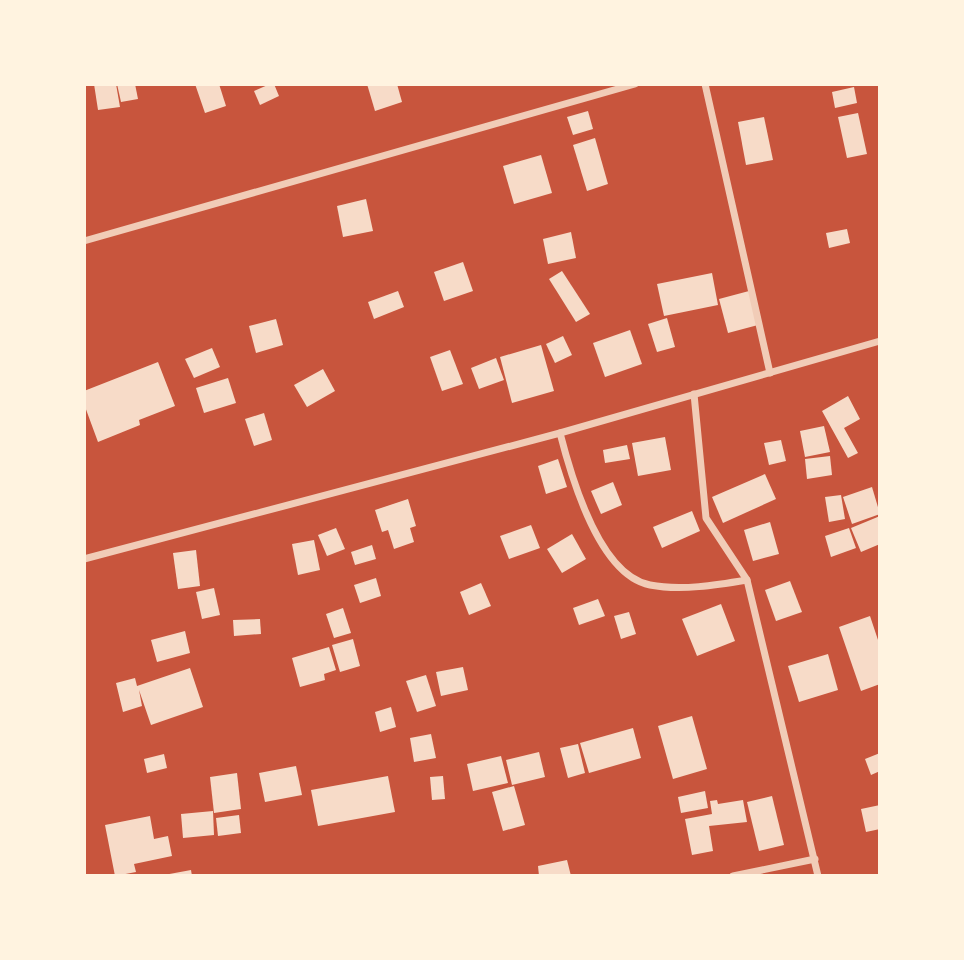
<svg xmlns="http://www.w3.org/2000/svg" width="964" height="960" font-family="Jost,sans-serif">
<rect width="100%" height="100%" fill="#c8553d"/>
<!-- building -->
<g fill="#f7dbc8">
<polygon points="94,84 116,84 120,107 98,110"/>
<polygon points="117,84 135,84 138,99 121,102"/>
<polygon points="195,84 219,84 226,106 205,113"/>
<polygon points="270,84 274,84 279,96 260,105 254,91"/>
<polygon points="367,84 397,84 402,102 375,111"/>
<polygon points="854,87 857,103 835,108 832,92"/>
<polygon points="588,111 593,129 573,135 567,117"/>
<polygon points="858,113 867,154 847,158 838,117"/>
<polygon points="764,117 773,160 746,165 738,122"/>
<polygon points="595,138 608,184 587,191 573,145"/>
<polygon points="541,155 552,193 514,204 503,166"/>
<polygon points="366,199 373,231 343,237 337,206"/>
<polygon points="847,229 850,243 829,248 826,233"/>
<polygon points="571,232 576,258 548,264 543,239"/>
<polygon points="463,262 473,291 444,301 434,272"/>
<polygon points="562,271 590,314 576,322 549,279"/>
<polygon points="712,273 718,305 664,316 657,284"/>
<polygon points="398,291 404,307 374,319 368,302"/>
<polygon points="749,291 758,325 728,333 719,299"/>
<polygon points="667,318 675,347 657,352 648,324"/>
<polygon points="276,319 283,345 256,353 249,326"/>
<polygon points="630,330 642,364 605,377 593,343"/>
<polygon points="563,336 572,355 555,363 546,344"/>
<polygon points="541,345 554,391 512,403 500,357"/>
<polygon points="212,348 220,367 194,378 185,359"/>
<polygon points="450,350 463,384 442,391 430,357"/>
<polygon points="496,358 504,380 479,389 471,368"/>
<polygon points="158,362 175,406 139,420 140,425 98,442 84,404 84,391"/>
<polygon points="323,369 335,391 307,407 294,385"/>
<polygon points="228,378 236,403 204,413 196,388"/>
<polygon points="848,396 860,419 844,428 858,453 848,458 822,411"/>
<polygon points="264,413 272,440 254,446 245,419"/>
<polygon points="824,426 830,452 805,457 800,431"/>
<polygon points="665,437 671,470 638,476 632,443"/>
<polygon points="781,440 786,461 769,465 764,443"/>
<polygon points="627,445 630,459 605,463 603,450"/>
<polygon points="830,456 832,475 807,479 805,459"/>
<polygon points="558,459 567,487 546,494 538,466"/>
<polygon points="765,474 776,499 723,523 712,497"/>
<polygon points="613,482 622,505 601,514 591,491"/>
<polygon points="872,487 880,514 852,524 843,497"/>
<polygon points="841,495 845,519 829,522 825,497"/>
<polygon points="408,499 416,526 410,528 414,542 394,549 388,530 382,532 375,510"/>
<polygon points="692,511 700,531 662,548 653,527"/>
<polygon points="880,516 880,544 861,552 851,528"/>
<polygon points="770,522 779,554 753,561 744,530"/>
<polygon points="531,525 540,548 509,559 500,536"/>
<polygon points="336,528 345,549 327,556 318,535"/>
<polygon points="849,528 856,548 831,557 825,536"/>
<polygon points="572,534 586,559 562,573 547,549"/>
<polygon points="314,540 320,570 298,575 292,544"/>
<polygon points="372,545 376,559 355,565 351,552"/>
<polygon points="196,550 200,586 178,589 173,553"/>
<polygon points="376,578 381,596 360,603 354,585"/>
<polygon points="790,581 802,612 776,621 765,590"/>
<polygon points="481,583 491,606 469,615 460,592"/>
<polygon points="214,588 220,615 202,619 196,592"/>
<polygon points="598,599 605,616 579,625 573,608"/>
<polygon points="721,604 735,641 697,656 682,619"/>
<polygon points="343,608 351,633 334,638 326,614"/>
<polygon points="629,612 636,634 621,639 614,616"/>
<polygon points="870,616 880,646 880,684 861,691 839,627"/>
<polygon points="260,619 261,634 234,636 233,620"/>
<polygon points="185,631 190,653 157,662 151,640"/>
<polygon points="353,639 360,666 340,672 332,645"/>
<polygon points="329,647 336,670 324,674 325,680 300,687 292,658"/>
<polygon points="828,654 838,690 799,702 788,666"/>
<polygon points="463,667 468,690 441,696 436,672"/>
<polygon points="190,668 203,707 151,725 139,690 142,706 123,712 116,683 135,678 137,686"/>
<polygon points="426,675 436,706 417,712 406,681"/>
<polygon points="391,707 396,727 380,732 375,712"/>
<polygon points="692,716 707,769 673,779 658,726"/>
<polygon points="633,728 641,758 589,773 580,743"/>
<polygon points="431,734 436,758 414,762 410,738"/>
<polygon points="578,744 585,773 568,778 560,748"/>
<polygon points="539,752 545,777 512,785 506,760"/>
<polygon points="880,753 880,771 871,775 865,759"/>
<polygon points="164,754 167,768 147,773 144,759"/>
<polygon points="501,756 508,783 473,791 467,764"/>
<polygon points="296,766 302,795 265,802 259,773"/>
<polygon points="237,773 241,809 214,813 210,777"/>
<polygon points="388,776 395,812 318,826 311,790"/>
<polygon points="443,776 445,799 432,800 430,777"/>
<polygon points="514,786 525,825 503,831 492,792"/>
<polygon points="705,791 708,808 681,813 678,797"/>
<polygon points="772,796 784,845 759,851 747,802"/>
<polygon points="717,800 718,804 743,800 747,822 709,826 713,851 692,855 685,819 712,814 710,801"/>
<polygon points="880,805 880,829 866,832 861,809"/>
<polygon points="213,811 214,835 183,838 181,814"/>
<polygon points="239,815 241,833 218,836 216,818"/>
<polygon points="150,816 154,839 168,836 172,856 134,864 136,872 115,876 105,825"/>
<polygon points="567,860 571,876 539,876 538,866"/>
<polygon points="191,870 192,876 164,876 164,875"/>
</g>
<g fill="none" stroke-linecap="round" stroke-linejoin="round">
<!-- minor -->
<g stroke="#f1ccb7" stroke-width="7">
<polyline points="705,84 770,373"/>
<polyline points="84,241 635,84"/>
<polyline points="694,394 706,518 747,580 818,876"/>
<path d="M560,433C571,476 599,575 650,585C681,591 717,585 747,580"/>
<polyline points="84,559 560,433 880,341"/>
<polyline points="733,876 815,859"/>
</g>
</g>
<!-- border -->
<rect width="964" height="960" fill="none" stroke="#fff3e0" stroke-width="172"/>
</svg>
